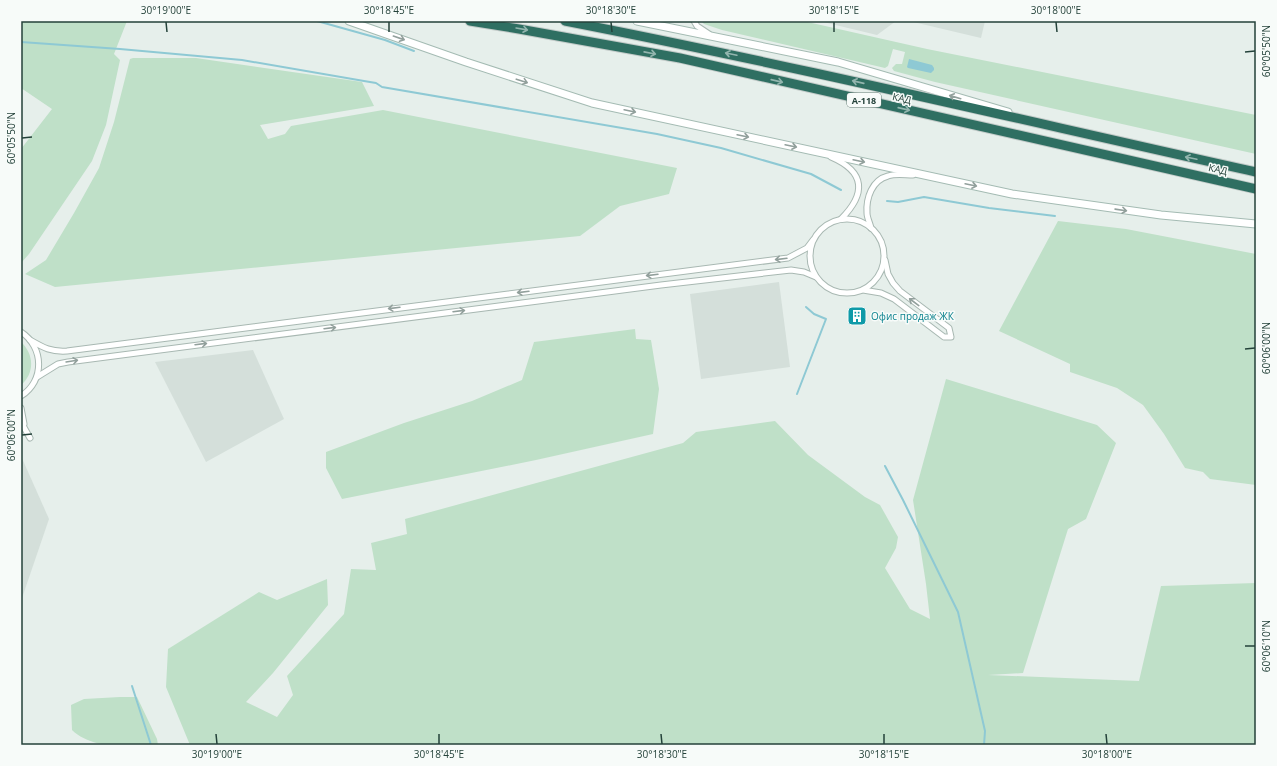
<svg xmlns="http://www.w3.org/2000/svg" width="1277" height="766" font-family="'Open Sans',sans-serif">
<rect width="100%" height="100%" fill="#e6efeb"/>
<!-- built -->
<g fill="#d4dfda">
<polygon points="819,21 896,21 877,35"/>
<polygon points="909,21 985,21 981,38"/>
<polygon points="779,282 790,367 701,379 690,294"/>
<polygon points="253,350 284,419 206,462 155,362"/>
<polygon points="21,456 49,519 21,601"/>
</g>
<!-- green -->
<g fill="#bfe0c8">
<polygon points="21,21 127,21 114,54 120,60 106,125 92,161 29,254 21,263 21,149 52,109 21,88"/>
<polygon points="701,21 803,21 927,49 1256,115 1256,154 935,82 894,71 892,68 896,64 902,64 905,52 893,49 888,66 885,68 722,30 704,24"/>
<polygon points="133,58 196,58 362,82 374,106 260,125 268,139 285,134 291,126 383,110 677,168 669,194 620,206 580,236 55,287 25,274 46,260 74,213 99,168 114,122 130,59"/>
<polygon points="1058,221 1126,229 1256,254 1256,485 1210,479 1203,472 1185,468 1164,434 1143,405 1117,388 1070,372 1070,364 999,331"/>
<polygon points="635,329 636,339 651,340 659,389 653,434 536,460 342,499 326,468 326,452 404,423 472,401 522,380 534,342"/>
<path d="M21,342C34,354 35,373 21,385Z"/>
<polygon points="946,379 1097,425 1116,443 1086,519 1068,529 1023,673 988,675 1139,681 1161,586 1256,583 1256,745 190,745 166,687 168,649 259,592 277,600 327,579 328,605 273,673 246,702 277,717 293,695 287,676 344,614 351,569 376,570 371,543 407,534 405,519 683,443 696,432 775,421 808,455 865,497 880,505 898,537 896,548 885,568 910,609 930,619 926,584 913,500"/>
<path d="M120,697H137L157,739L158,745C130,745 94,751 72,730L71,705L84,699Z"/>
</g>
<!-- water -->
<polygon fill="#8ec9d4" points="909,59 932,65 934,68 934,70 931,73 908,68 907,67"/>
<g fill="none" stroke-linecap="round" stroke-linejoin="round">
<!-- stream -->
<g stroke="#8ec9d4" stroke-width="2">
<polyline points="317,21 385,40 414,51"/>
<polyline points="21,42 120,49 242,60 364,81 376,83 382,87 657,134 721,148 811,174 841,190"/>
<polyline points="887,201 898,202 924,197 989,208 1055,216"/>
<polyline points="797,394 826,319 814,314 806,307"/>
<polyline points="885,466 903,500 958,612 985,731 984,745"/>
<polyline points="132,686 151,745"/>
</g>
<defs>
<g id="street">
<polyline points="694,21 697,26 709,34"/>
<path d="M831,157C866,172 866,194 841,219"/>
<circle cx="847" cy="256" r="37"/>
<path d="M871,228C870,223 867,218 867,213C866,198 872,180 888,176C896,173 905,175 913,175"/>
<polyline points="863,290 881,293 894,299 944,337 951,337 949,328 900,291 893,283 888,274 885,260"/>
<path d="M21,332C44,347 45,381 21,396"/>
<path d="M30,340C44,348 51,352 67,351L788,258L807,248L813,240"/>
<polyline points="37,377 58,364 68,362 661,285 791,270 804,272 816,277"/>
<polyline points="21,408 24,424"/>
<polyline points="21,422 30,438"/>
</g>
<g id="secondary">
<polyline points="349,21 466,62 592,103 1012,194 1161,215 1256,224"/>
<polyline points="637,21 838,62 1008,112"/>
</g>
<g id="highway">
<polyline points="470,21 519,29 680,58 1256,189"/>
<path d="M565,21C796,66 1026,121 1256,172"/>
</g>
</defs>
<!-- street casing -->
<use href="#street" stroke="#a8b8b2" stroke-width="7"/>
<!-- secondary casing -->
<use href="#secondary" stroke="#a4bbb3" stroke-width="9"/>
<!-- highway casing -->
<use href="#highway" stroke="#c2cac8" stroke-width="11"/>
<!-- street -->
<use href="#street" stroke="#fff" stroke-width="5"/>
<!-- secondary -->
<use href="#secondary" stroke="#fff" stroke-width="7"/>
<!-- highway -->
<use href="#highway" stroke="#2f6f62" stroke-width="9"/>
</g>
<!-- one-way arrows -->
<defs><path id="oneway-shaft" d="M-6 0H5M1.5-3L5.5 0L1.5 3" fill="none" stroke-width="1.6" stroke-linecap="round" stroke-linejoin="round"/></defs>
<g stroke="#93b5ae">
<use href="#oneway-shaft" transform="translate(522 29) rotate(10)"/>
<use href="#oneway-shaft" transform="translate(650 53) rotate(11)"/>
<use href="#oneway-shaft" transform="translate(731 54) rotate(-168)"/>
<use href="#oneway-shaft" transform="translate(777 81) rotate(13)"/>
<use href="#oneway-shaft" transform="translate(858 82) rotate(-167)"/>
<use href="#oneway-shaft" transform="translate(904 109) rotate(13)"/>
<use href="#oneway-shaft" transform="translate(1191 158) rotate(-168)"/>
</g>
<g stroke="#92a09c">
<use href="#oneway-shaft" transform="translate(399 38) rotate(19)"/>
<use href="#oneway-shaft" transform="translate(522 81) rotate(18)"/>
<use href="#oneway-shaft" transform="translate(955 97) rotate(-164)"/>
<use href="#oneway-shaft" transform="translate(630 111) rotate(12)"/>
<use href="#oneway-shaft" transform="translate(743 136) rotate(12)"/>
<use href="#oneway-shaft" transform="translate(791 146) rotate(12)"/>
<use href="#oneway-shaft" transform="translate(859 161) rotate(12)"/>
<use href="#oneway-shaft" transform="translate(971 185) rotate(12)"/>
<use href="#oneway-shaft" transform="translate(1121 210) rotate(8)"/>
<use href="#oneway-shaft" transform="translate(781 259) rotate(173)"/>
<use href="#oneway-shaft" transform="translate(652 275) rotate(173)"/>
<use href="#oneway-shaft" transform="translate(523 292) rotate(173)"/>
<use href="#oneway-shaft" transform="translate(914 302) rotate(-143)"/>
<use href="#oneway-shaft" transform="translate(394 308) rotate(173)"/>
<use href="#oneway-shaft" transform="translate(459 311) rotate(-7)"/>
<use href="#oneway-shaft" transform="translate(330 328) rotate(-7)"/>
<use href="#oneway-shaft" transform="translate(201 344) rotate(-7)"/>
<use href="#oneway-shaft" transform="translate(72 361) rotate(-9)"/>
</g>
<!-- ticks -->
<path fill="none" stroke="#24423a" stroke-width="1.5" d="M166,22L167,32M389,22V32M611,22L612,32M834,22V32M1056,22L1057,32M1245,52L1255,51M22,138L32,137M1245,349L1255,348M22,435L32,434M1245,646H1255M216,734L217,744M439,734V744M661,734L662,744M884,734V744M1106,734L1107,744"/>
<!-- icons -->
<defs>
<symbol id="building-square" viewBox="-11 -11 22 22"><rect x="-9" y="-9" width="18" height="18" rx="4" fill="#0f9aa8" stroke="#f7fbf9"/><path d="M-4-6H4V6H1V3H-1V6H-4ZM-2.5-4.3h1.7v1.8h-1.7ZM.8-4.3h1.7v1.8H.8ZM-2.5-1h1.7V.8h-1.7ZM.8-1h1.7V.8H.8Z" fill="#fff"/></symbol>
</defs>
<g fill-rule="evenodd">
<use href="#building-square" x="846" y="305" width="22" height="22"/>
</g>
<g text-anchor="middle" dominant-baseline="central" stroke-width="3" stroke-linejoin="round" paint-order="stroke">
<!-- shield labels -->
<rect fill="#f7fbf9" stroke="#637a73" stroke-width="1" x="847" y="93" width="34" height="14" rx="3"/>
<g font-size="9" font-weight="bold" fill="#24423a">
<text x="864" y="100">А-118</text>
</g>
<!-- street labels -->
<g font-size="10" fill="#24423a" stroke="#f7fbf9">
<text transform="translate(902 98) rotate(13)">КАД</text>
<text transform="translate(1218 169) rotate(13)">КАД</text>
</g>
<!-- culture labels -->
<g font-size="10" fill="#0d838f" stroke="#f7fbf9" text-anchor="start">
<text x="871" y="316">Офис продаж ЖК</text>
</g>
</g>
<!-- border -->
<rect width="1277" height="766" fill="none" stroke="#f7fbf9" stroke-width="44"/>
<rect x="22" y="22" width="1233" height="722" fill="none" stroke="#24423a" stroke-width="1.5"/>
<g font-size="10" text-anchor="middle" fill="#24423a">
<text x="166" y="14">30°19'00"E</text>
<text x="389" y="14">30°18'45"E</text>
<text x="611" y="14">30°18'30"E</text>
<text x="834" y="14">30°18'15"E</text>
<text x="1056" y="14">30°18'00"E</text>
<text transform="translate(1266 51) rotate(-90)" y="4">60°05'50"N</text>
<text transform="translate(11 138) rotate(-90)" y="4">60°05'50"N</text>
<text transform="translate(1266 348) rotate(-90)" y="4">60°06'00"N</text>
<text transform="translate(11 435) rotate(-90)" y="4">60°06'00"N</text>
<text transform="translate(1266 646) rotate(-90)" y="4">60°06'10"N</text>
<text x="217" y="758">30°19'00"E</text>
<text x="439" y="758">30°18'45"E</text>
<text x="662" y="758">30°18'30"E</text>
<text x="884" y="758">30°18'15"E</text>
<text x="1107" y="758">30°18'00"E</text>
</g>
</svg>
